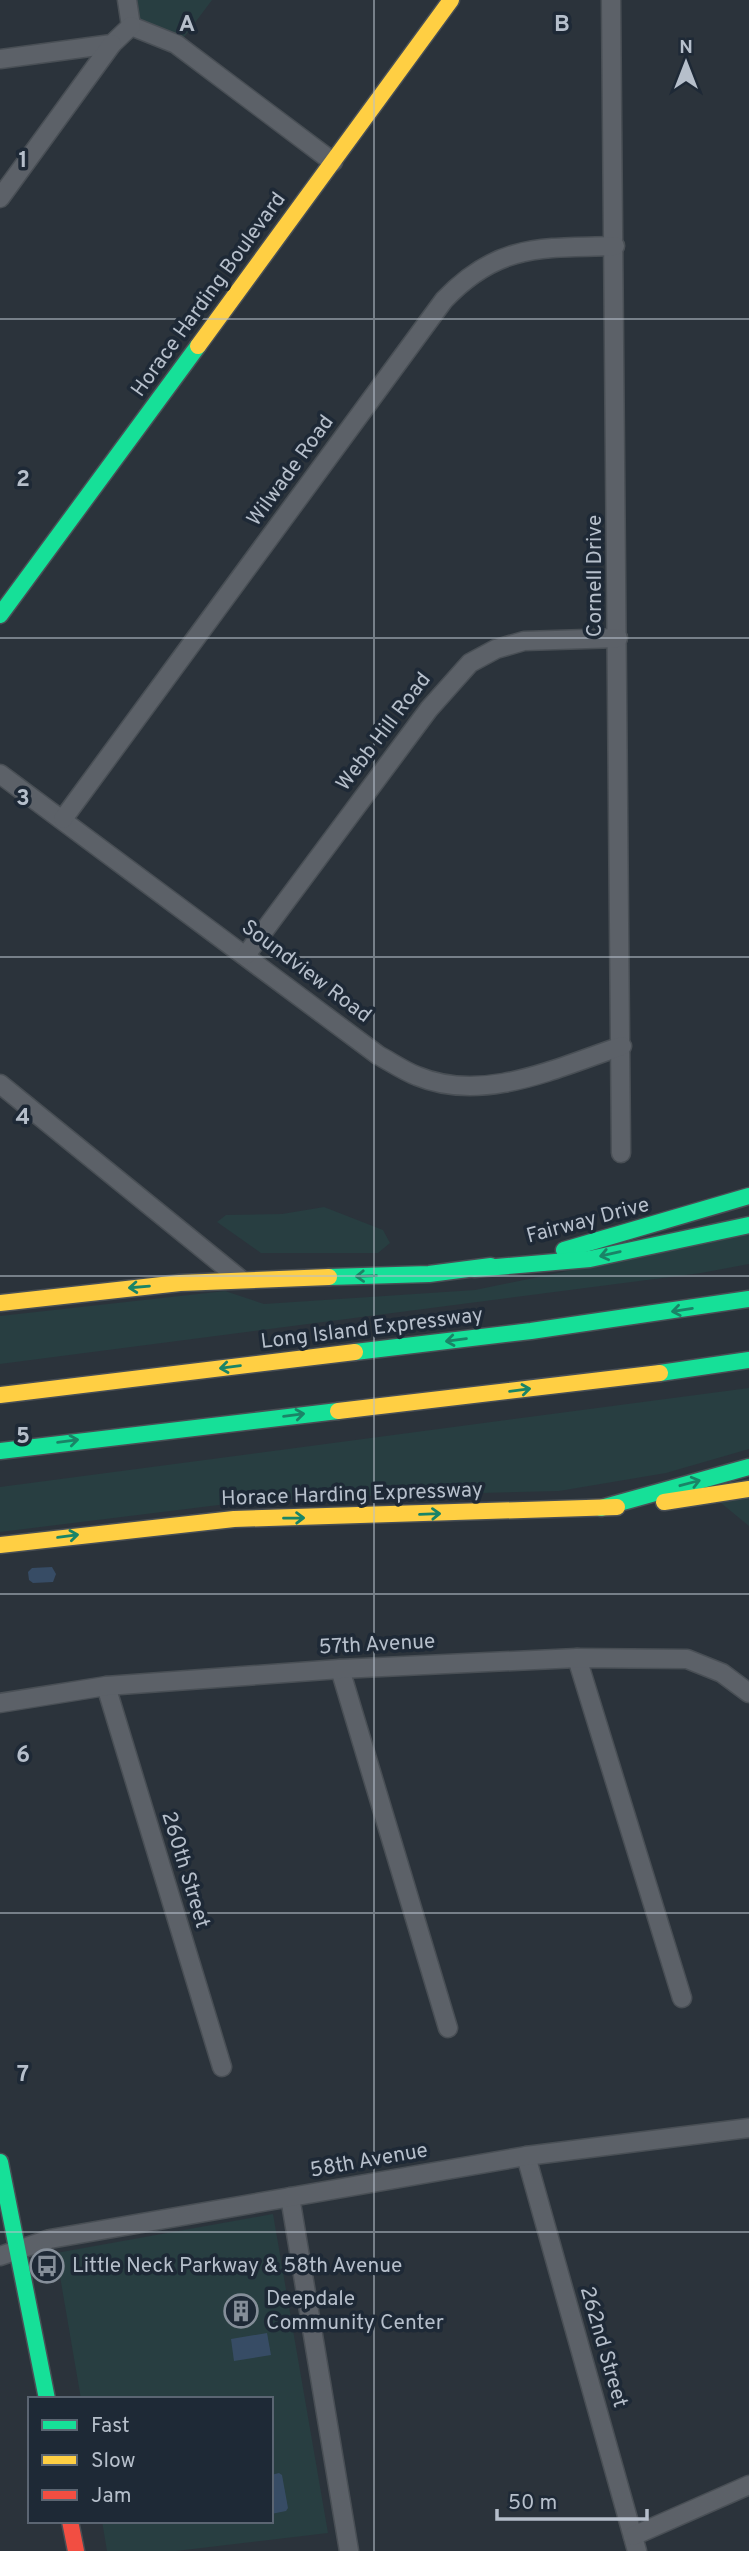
<svg xmlns="http://www.w3.org/2000/svg" width="749" height="2551" font-family="Overpass,sans-serif">
<rect width="100%" height="100%" fill="#2b333b"/>
<!-- green -->
<g fill="#283e41">
<polygon points="131,0 212,0 182,40 135,22"/>
<polygon points="324,1207 383,1230 390,1243 378,1253 261,1253 217,1222 226,1215 282,1214"/>
<polygon points="749,1234 749,1264 701,1273 0,1364 0,1316 225,1291 264,1304 475,1290"/>
<polygon points="749,1388 749,1449 666,1473 559,1491 396,1495 371,1490 371,1496 235,1503 0,1532 0,1487"/>
<polygon points="749,1492 749,1526 715,1498"/>
<polygon points="273,2214 328,2533 176,2551 107,2551 102,2521 271,2521 271,2399 81,2399 56,2253"/>
</g>
<!-- water -->
<g fill="#374c65">
<polygon points="52,1567 56,1574 53,1582 33,1583 29,1580 28,1572 32,1568"/>
<polygon points="267,2333 271,2355 234,2361 231,2339"/>
<polygon points="279,2473 282,2475 288,2508 286,2511 271,2514 271,2475"/>
</g>
<g fill="none" stroke-linecap="round" stroke-linejoin="round">
<defs>
<g id="street">
<polyline points="127,0 131,26"/>
<polyline points="611,0 621,1153"/>
<polyline points="131,26 176,44 333,162"/>
<polyline points="0,59 112,44 131,26"/>
<polyline points="0,198 112,44"/>
<path d="M0,774L378,1055C391,1062 404,1071 417,1076C484,1104 558,1067 622,1046"/>
<path d="M63,819L444,300C498,243 542,248 615,246"/>
<polyline points="246,955 429,709 470,663 496,649 524,641 618,638"/>
<polyline points="0,1084 240,1279"/>
<polyline points="577,1658 682,1998"/>
<polyline points="340,1669 448,2028"/>
<polyline points="106,1686 222,2067"/>
<polyline points="0,1703 106,1686 340,1669 577,1658 687,1659 722,1673 749,1693"/>
<polyline points="526,2156 637,2551"/>
<polyline points="290,2197 349,2551"/>
<polyline points="0,2256 50,2239 526,2156 749,2128"/>
<polyline points="633,2536 749,2485"/>
</g>
<g id="fast">
<polyline points="0,615 198,346"/>
<polyline points="564,1250 749,1196"/>
<polyline points="474,1269 590,1259 749,1225"/>
<polyline points="329,1277 429,1274 491,1266"/>
<polyline points="355,1352 531,1331 749,1299"/>
<polyline points="660,1373 749,1360"/>
<polyline points="0,1451 338,1411"/>
<polyline points="601,1508 749,1467"/>
<polyline points="0,2162 47,2399"/>
</g>
<g id="slow">
<polyline points="198,346 451,0"/>
<polyline points="0,1303 180,1283 329,1277"/>
<polyline points="0,1395 355,1352"/>
<polyline points="338,1411 660,1373"/>
<polyline points="664,1502 749,1489"/>
<polyline points="0,1545 234,1519 617,1507"/>
</g>
<polyline id="jam" points="70,2521 76,2551"/>
</defs>
<!-- street casing -->
<use href="#street" stroke="#494f55" stroke-width="21"/>
<!-- fast casing -->
<use href="#fast" stroke="#494f55" stroke-width="19"/>
<!-- slow casing -->
<use href="#slow" stroke="#494f55" stroke-width="19"/>
<!-- jam casing -->
<use href="#jam" stroke="#494f55" stroke-width="19"/>
<!-- street -->
<use href="#street" stroke="#5c6168" stroke-width="18"/>
<!-- fast -->
<use href="#fast" stroke="#16e098" stroke-width="16"/>
<!-- slow -->
<use href="#slow" stroke="#ffcf43" stroke-width="16"/>
<!-- jam -->
<use href="#jam" stroke="#f24e42" stroke-width="16"/>
</g>
<!-- one-way arrows -->
<defs><path id="oneway-shaft" d="M-6 0H5M1.5-3L5.5 0L1.5 3" fill="none" stroke-width="1.6" stroke-linecap="round" stroke-linejoin="round" transform="scale(1.75)"/></defs>
<g stroke="#1a8467">
<use href="#oneway-shaft" transform="translate(610 1254) rotate(167)"/>
<use href="#oneway-shaft" transform="translate(366 1276) rotate(178)"/>
<use href="#oneway-shaft" transform="translate(139 1287) rotate(175)"/>
<use href="#oneway-shaft" transform="translate(682 1310) rotate(171)"/>
<use href="#oneway-shaft" transform="translate(456 1340) rotate(173)"/>
<use href="#oneway-shaft" transform="translate(230 1367) rotate(173)"/>
<use href="#oneway-shaft" transform="translate(520 1390) rotate(-7)"/>
<use href="#oneway-shaft" transform="translate(294 1415) rotate(-7)"/>
<use href="#oneway-shaft" transform="translate(68 1441) rotate(-7)"/>
<use href="#oneway-shaft" transform="translate(690 1483) rotate(-15)"/>
<use href="#oneway-shaft" transform="translate(430 1514) rotate(-2)"/>
<use href="#oneway-shaft" transform="translate(294 1518) rotate(-1)"/>
<use href="#oneway-shaft" transform="translate(68 1536) rotate(-8)"/>
</g>
<!-- grid -->
<path fill="none" stroke="#b6bfcb" stroke-width="2" stroke-opacity="0.55" d="M374,0V2551M0,319H749M0,638H749M0,957H749M0,1276H749M0,1594H749M0,1913H749M0,2232H749"/>
<!-- icons -->
<defs>
<symbol id="bus-ring" viewBox="-11 -11 22 22"><circle r="9.5" fill="#1e2936" stroke="#858e99" stroke-width="1.5"/><path d="M-5-6H5V4H4V6H2V4H-2V6H-4V4H-5ZM-3.5-4V0h7V-4ZM-3.5 1.2v1.5H-2V1.2ZM2 1.2v1.5H3.5V1.2Z" fill="#858e99"/></symbol>
<symbol id="building-ring" viewBox="-11 -11 22 22"><circle r="9.5" fill="#1e2936" stroke="#858e99" stroke-width="1.5"/><path d="M-4-6H4V6H1V3H-1V6H-4ZM-2.5-4.3h1.7v1.8h-1.7ZM.8-4.3h1.7v1.8H.8ZM-2.5-1h1.7V.8h-1.7ZM.8-1h1.7V.8H.8Z" fill="#858e99"/></symbol>
</defs>
<g fill-rule="evenodd">
<use href="#bus-ring" x="28" y="2247" width="38" height="38"/>
<use href="#building-ring" x="222" y="2292" width="38" height="38"/>
</g>
<g text-anchor="middle" dominant-baseline="central" stroke-width="7" stroke-linejoin="round" paint-order="stroke">
<!-- street labels -->
<g font-size="21" fill="#b6bfcb" stroke="#1e2936">
<text transform="translate(209 295) rotate(-54)">Horace Harding Boulevard</text>
<text transform="translate(291 471) rotate(-54)">Wilwade Road</text>
<text transform="translate(595 576) rotate(-90)">Cornell Drive</text>
<text transform="translate(384 732) rotate(-53)">Webb Hill Road</text>
<text transform="translate(306 972) rotate(37)">Soundview Road</text>
<text transform="translate(588 1221) rotate(-15)">Fairway Drive</text>
<text transform="translate(372 1329) rotate(-7)">Long Island Expressway</text>
<text transform="translate(352 1495) rotate(-2)">Horace Harding Expressway</text>
<text transform="translate(377 1645) rotate(-3)">57th Avenue</text>
<text transform="translate(185 1870) rotate(73)">260th Street</text>
<text transform="translate(369 2161) rotate(-10)">58th Avenue</text>
<text transform="translate(603 2347) rotate(74)">262nd Street</text>
</g>
<!-- poi labels -->
<g font-size="21" fill="#b6bfcb" stroke="#1e2936" text-anchor="start">
<text x="72" y="2266">Little Neck Parkway &amp; 58th Avenue</text>
<text x="266" y="2299">Deepdale<tspan x="266" dy="24">Community Center</tspan></text>
</g>
</g>
<g font-size="23" text-anchor="middle" font-weight="bold" fill="#b6bfcb" stroke="#1e2936" stroke-width="7" stroke-linejoin="round" paint-order="stroke">
<text x="187" y="31">A</text>
<text x="562" y="31">B</text>
<text x="23" y="167">1</text>
<text x="23" y="486">2</text>
<text x="23" y="805">3</text>
<text x="23" y="1124">4</text>
<text x="23" y="1443">5</text>
<text x="23" y="1762">6</text>
<text x="23" y="2081">7</text>
</g>
<!-- legend -->
<rect x="28" y="2397" width="245" height="126" fill="#1e2936" stroke="#5b6572" stroke-width="2"/>
<rect x="42" y="2420" width="35" height="10" fill="#16e098" stroke="#5b6572" stroke-width="2"/>
<text x="91" y="2432" font-size="21" fill="#b6bfcb">Fast</text>
<rect x="42" y="2455" width="35" height="10" fill="#ffcf43" stroke="#5b6572" stroke-width="2"/>
<text x="91" y="2467" font-size="21" fill="#b6bfcb">Slow</text>
<rect x="42" y="2490" width="35" height="10" fill="#f24e42" stroke="#5b6572" stroke-width="2"/>
<text x="91" y="2502" font-size="21" fill="#b6bfcb">Jam</text>
<!-- north arrow -->
<g transform="translate(686 63)" stroke="#1e2936" stroke-width="5" paint-order="stroke">
<path d="M0-5L12 26L0 18L-12 26Z" fill="#b6bfcb"/>
<text y="-10" font-size="19" font-weight="bold" text-anchor="middle" fill="#b6bfcb">N</text>
</g>
<!-- scale -->
<path d="M497 2509v10h150v-10" fill="none" stroke="#b6bfcb" stroke-width="3.5"/>
<text x="508" y="2509" font-size="21" fill="#b6bfcb" stroke="#1e2936" stroke-width="5" paint-order="stroke">50 m</text>
</svg>
